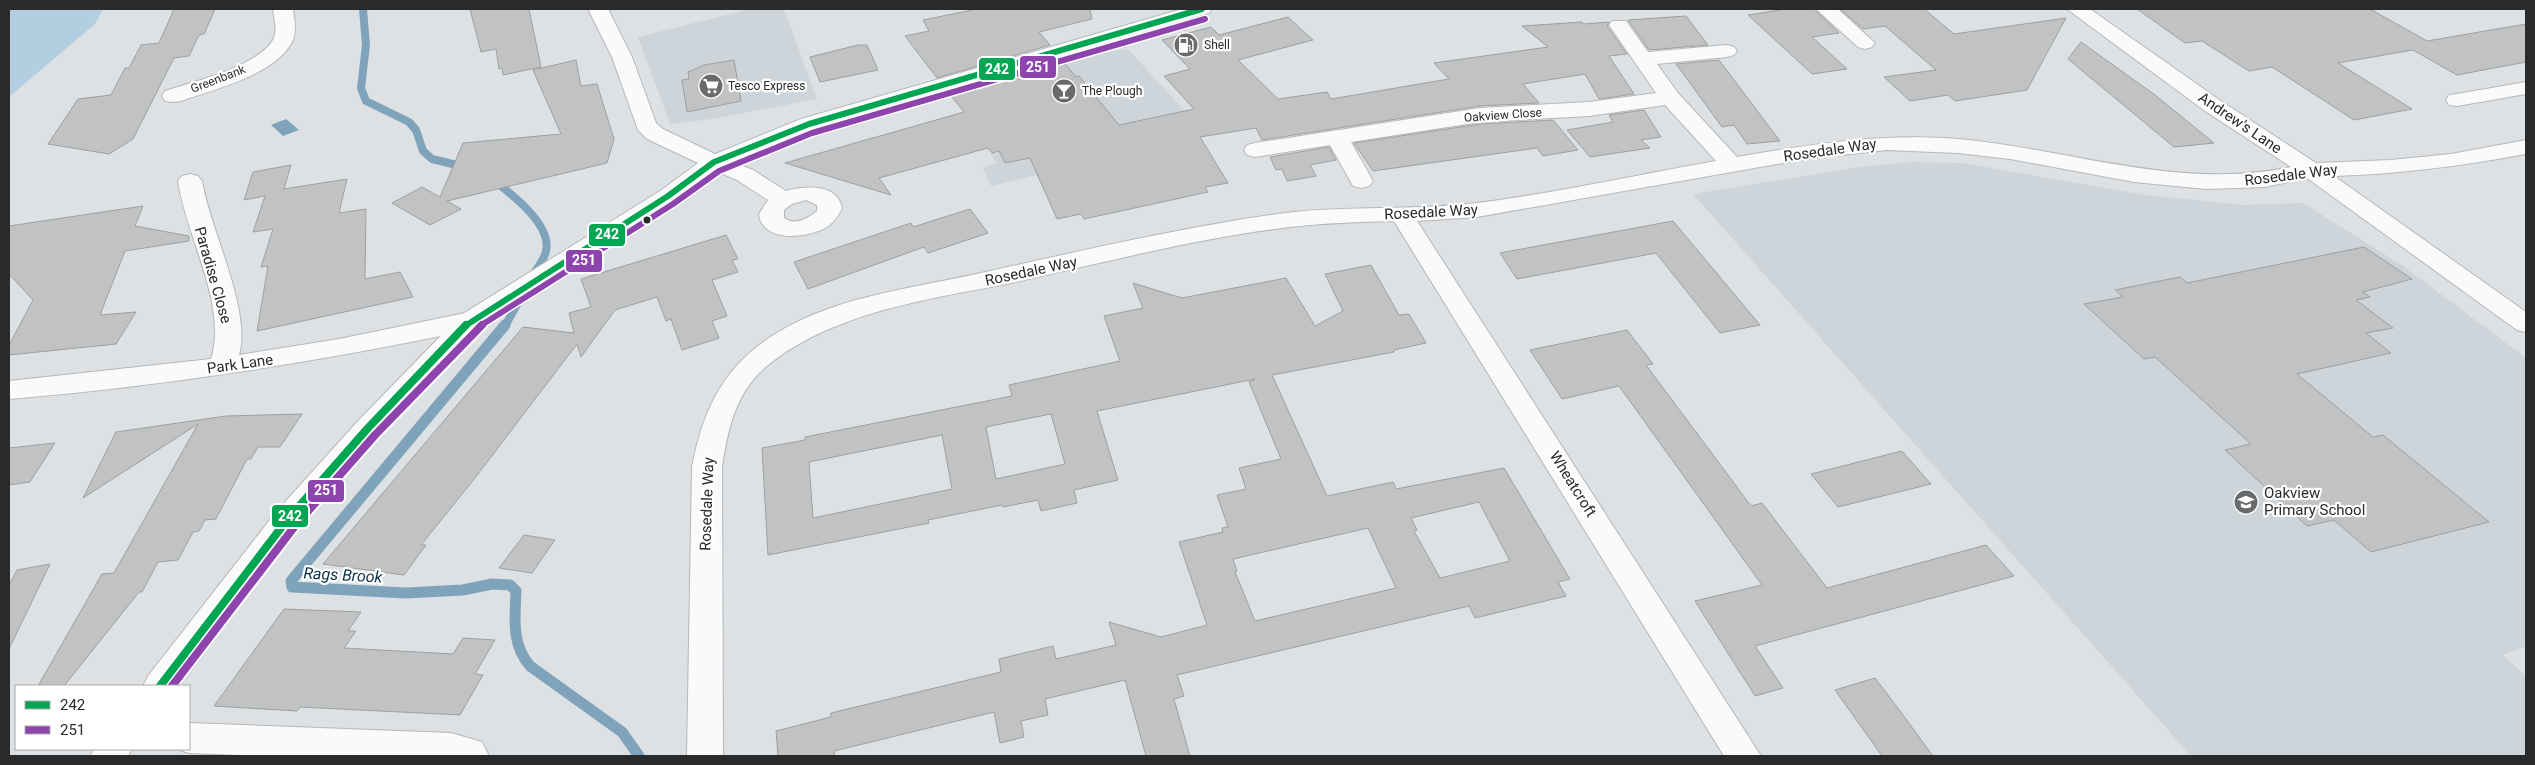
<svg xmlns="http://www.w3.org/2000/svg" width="2535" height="765" font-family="Roboto,sans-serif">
<rect width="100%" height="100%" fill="#dee1e3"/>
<!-- built -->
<g fill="#cdd4da">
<polygon points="750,9 784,9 817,99 712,119 670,124 638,37"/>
<polygon points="1128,49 1183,109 1202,136 991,186 983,168 997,163 990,154 1018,147 983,87 1117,50"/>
<polygon points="1912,162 1962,163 2145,195 2243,205 2303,203 2403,266 2526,358 2526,646 2503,655 2526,676 2526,756 2191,756 1693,194 1860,167"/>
</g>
<!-- green -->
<polygon fill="#b3cde1" points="9,9 103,9 95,24 9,97"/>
<!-- water -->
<polygon fill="#80a3bc" points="286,119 299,130 283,136 271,125"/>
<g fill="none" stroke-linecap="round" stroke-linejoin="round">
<!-- stream-far1 -->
<g stroke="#80a3bc" stroke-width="8">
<polyline points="363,9 366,45 361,88 366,101 409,122 416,130 423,151 432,159 465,167"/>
<path d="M492,179C511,194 552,224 546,251C544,261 535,270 531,279"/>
<polyline points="505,326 524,292"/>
</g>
<!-- stream -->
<path stroke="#80a3bc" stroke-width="11" d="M505,325L291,581L292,587L406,593L463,590L492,584L510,585L516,591C515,618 511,644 530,666L622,732L639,756"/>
</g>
<!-- building -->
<g fill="#c1c2c3" stroke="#9e9f9f" fill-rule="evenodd">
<polygon points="174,9 215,9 204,34 199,35 189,56 174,58 133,139 109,154 48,144 78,99 111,95 125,68 129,68 141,45 159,43"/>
<polygon points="470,9 529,9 541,67 503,75 502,68 499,69 496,49 481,52"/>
<polygon points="977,9 1090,9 1092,19 1039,32 1050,45 937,78 905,36 929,31 923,20"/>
<polygon points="1787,9 1814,9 1839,33 1812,37 1847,69 1812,74 1748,15"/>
<polygon points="1840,9 1924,9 1954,34 2066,18 2027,90 1955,101 1948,95 1910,101 1884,77 1936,70 1885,26 1863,29"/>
<polygon points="2137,9 2370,9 2427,41 2526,24 2526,62 2457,75 2413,50 2338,63 2412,109 2354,120 2272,67 2249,71 2202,41 2185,43"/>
<polygon points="1686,16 1708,45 1649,50 1628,20"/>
<polygon points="1288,17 1313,40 1238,60 1278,99 1327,92 1331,99 1449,79 1434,63 1548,47 1522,26 1582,22 1583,24 1609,22 1607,26 1627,54 1609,56 1634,94 1599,99 1585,74 1523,84 1539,103 1480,106 1262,140 1256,128 1200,137 1228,183 1205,187 1208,192 1084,219 1081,214 1057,219 1030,158 1005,163 999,151 992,153 988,148 879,178 891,195 785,163 964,112 948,92 1061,59 1076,77 1079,76 1119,125 1194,109 1164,76 1190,69 1162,40 1211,27 1219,35"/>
<polygon points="2081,42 2155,95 2214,143 2174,147 2068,59"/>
<polygon points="858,45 867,45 878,70 820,82 810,57"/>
<polygon points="576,60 581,86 597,84 614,139 607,163 447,201 461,209 430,225 392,203 422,187 440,197 463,143 561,134 533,70"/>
<polygon points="734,60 741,101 687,112 682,80 689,79 688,72 704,65"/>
<polygon points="1719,60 1780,141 1747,144 1734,125 1722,127 1676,64"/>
<polygon points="1644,110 1661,137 1641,140 1650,148 1590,157 1567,130 1613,122 1609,115"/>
<polygon points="1553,120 1578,150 1543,156 1537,148 1373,171 1354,143 1480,124"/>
<polygon points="1329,147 1336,160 1310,165 1316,176 1287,181 1282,169 1276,170 1270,157"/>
<polygon points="291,165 284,189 347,179 339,213 366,209 365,279 400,272 413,297 257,331 268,266 261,267 273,229 253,232 265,196 244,200 253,172"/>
<polygon points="143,206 135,226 189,236 189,241 125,251 100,315 136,312 116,344 9,355 9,345 33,300 9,274 9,226"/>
<polygon points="970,209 988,233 928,253 924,247 808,289 794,262 911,223 913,227"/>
<polygon points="1673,221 1760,325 1720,333 1656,253 1517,279 1500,253"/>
<polygon points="726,235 738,259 732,260 738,272 712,280 727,316 712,321 719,338 682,350 671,319 666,321 657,297 615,310 581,357 577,344 475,478 421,545 426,545 404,575 323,564 523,327 574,333 569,313 591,307 581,279"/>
<polygon points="2364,247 2412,279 2363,292 2370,297 2356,300 2393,328 2366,333 2391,353 2297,374 2373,437 2383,435 2489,522 2371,552 2334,520 2307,526 2225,450 2251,444 2155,357 2144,359 2084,304 2123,297 2115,290 2180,277 2187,283"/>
<path d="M1371,265L1399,315L1409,314L1426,343L1394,350V352L1272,375L1327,496L1393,482L1396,489L1504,468L1570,579L1558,582L1566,596L1475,618L1469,606L1177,675L1184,696L1174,699L1190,756H1146L1125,680L1045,699L1048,715L1021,721L1024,737L1000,743L994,712L834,751L835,756H778L776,731L831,717V713L1001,672L999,659L1053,646L1056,659L1116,645L1109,622L1161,637L1207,625L1179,542L1223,532L1222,528L1228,527L1217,495L1246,489L1239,468L1281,459L1249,382L1255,379L1097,411L1118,480L1074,490L1077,503L1041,511L1038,500L1003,507L1002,505L928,520L929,523L768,555L762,448L805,440V437L1012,396L1009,385L1120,361L1104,316L1143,308L1133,283L1182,298L1286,278L1315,326L1343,311L1325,274ZM1051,414L1065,464L996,479L986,427ZM942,435L952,489L813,518L809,462ZM1479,502L1510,561L1440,578L1414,531L1417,530L1411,518ZM1368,528L1396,588L1255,621L1235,572L1237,571L1233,559Z"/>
<polygon points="1627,330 1653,364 1646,365 1751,506 1762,503 1827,588 1986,545 2014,576 1755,646 1783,688 1755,696 1695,601 1762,585 1619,386 1562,399 1530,350"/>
<polygon points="302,414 280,447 258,447 251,459 247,459 216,519 205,520 199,531 193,532 178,560 158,562 142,592 139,592 64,686 38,686 102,574 114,573 198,424 83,498 116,432 226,416"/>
<polygon points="55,443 30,482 9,485 9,448"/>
<polygon points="1902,451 1931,484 1838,507 1811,474"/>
<polygon points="524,535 555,540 532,573 499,568"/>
<polygon points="50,564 9,649 9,585 17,570"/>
<polygon points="284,609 361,612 348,631 356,631 344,648 453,654 463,638 495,640 475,674 483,675 460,715 300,707 297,711 214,706"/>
<polygon points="1875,678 1900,711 1933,756 1882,756 1835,690"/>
</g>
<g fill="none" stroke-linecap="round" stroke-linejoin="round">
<defs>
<g id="street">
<path d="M273,9H293C294,18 297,30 293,40C277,75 214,89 181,101L173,102L165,101L162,96L165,91C195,81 256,67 273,40C278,31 274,18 273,9Z"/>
<polygon points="1816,9 1838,9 1875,43 1872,47 1865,49 1858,47"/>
<path d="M2067,9H2090L2221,101L2316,163L2391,160L2451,154L2526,140V154C2461,166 2400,174 2334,176L2526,312V332L2517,330L2307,178L2265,187L2207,189L2134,182L2010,159L1958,153L1887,150L1806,159L1477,217L1417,221L1761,756H1724L1394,221C1359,222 1325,223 1290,227C1200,238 1109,261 1020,281C935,299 838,309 768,365C736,391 728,428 722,467L723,756H687L692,467C702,414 721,371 766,340C828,297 909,289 981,273C1081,251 1183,227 1285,213C1349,205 1413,211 1477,203C1557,193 1636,175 1716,161L1665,105L1589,116L1480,122L1351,142L1373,181L1369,186L1361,188L1353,186L1330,145L1255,157L1247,155L1244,150L1247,145L1255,143L1480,108L1589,102L1656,93L1609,25L1612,21H1626L1648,52L1727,45L1734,47L1737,51L1734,55L1727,57L1657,64L1678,93L1737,157C1812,144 1882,133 1959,139C2069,149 2180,191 2291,167L2205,111Z"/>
<polygon points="2526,82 2526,94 2457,106 2449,105 2446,100 2449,95 2457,94"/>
<path d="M714,155L753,170L786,191C805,186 837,183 842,208C838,216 834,222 827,227C809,238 762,244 759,214L768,200L737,180L706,167L703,162L706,157ZM806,200L817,205V211C807,219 795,226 784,218V210L792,204Z"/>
<path d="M190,174L198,176L202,181C210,230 252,310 239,355L339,339L470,312L479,315L483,321L479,327L470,330C317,362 165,386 9,399V381L211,359C228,306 186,236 178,181L182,176Z"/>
<polygon points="189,723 451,733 482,742 489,756 269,756 189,753 177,749 189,749"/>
</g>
<g id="secondary">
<polygon points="588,9 608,9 632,57 656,123 663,129 715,154 801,119 1182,9 1212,9 1209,13 817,129 722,167 676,201 479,327 378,435 298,528 179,686 143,686 148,676 276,512 358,421 461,315 660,191 698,163 647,139 638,130 612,57"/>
<polygon points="94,749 132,749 128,756 90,756"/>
</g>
</defs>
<!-- street casing -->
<use href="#street" stroke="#b5b7b9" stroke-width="2"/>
<!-- secondary casing -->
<use href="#secondary" stroke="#b5b7b9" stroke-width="2"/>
<!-- street -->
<use href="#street" fill="#fafafb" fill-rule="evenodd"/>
<!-- secondary -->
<use href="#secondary" fill="#fafafb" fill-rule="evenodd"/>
<defs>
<polyline id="bus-1-far1" points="465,326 668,196 714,162 809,124 1202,9"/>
<polyline id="bus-1" points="160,686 287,520 368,428 466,325"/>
<polyline id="bus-2-far1" points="480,326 673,204 719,171 812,133 1205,19"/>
<polyline id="bus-2" points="172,686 295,526 375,435 482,325"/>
</defs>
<!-- bus-1-far1 casing -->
<use href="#bus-1-far1" stroke="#fff" stroke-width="9"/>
<!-- bus-1 casing -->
<use href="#bus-1" stroke="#fff" stroke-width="12"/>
<!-- bus-2-far1 casing -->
<use href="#bus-2-far1" stroke="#fff" stroke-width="9"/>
<!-- bus-2 casing -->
<use href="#bus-2" stroke="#fff" stroke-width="12"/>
<!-- bus-1-far1 -->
<use href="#bus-1-far1" stroke="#00a651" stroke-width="6"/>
<!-- bus-1 -->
<use href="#bus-1" stroke="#00a651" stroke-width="8"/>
<!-- bus-2-far1 -->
<use href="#bus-2-far1" stroke="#8e44ad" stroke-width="6"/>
<!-- bus-2 -->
<use href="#bus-2" stroke="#8e44ad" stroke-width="8"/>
</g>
<!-- icons -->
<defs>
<symbol id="fuel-disc" viewBox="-11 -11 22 22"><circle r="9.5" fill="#686a6b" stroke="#fff"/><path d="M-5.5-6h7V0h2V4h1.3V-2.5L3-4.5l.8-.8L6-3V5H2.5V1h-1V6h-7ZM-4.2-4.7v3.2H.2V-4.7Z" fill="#fff"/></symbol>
<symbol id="supermarket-disc" viewBox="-11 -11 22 22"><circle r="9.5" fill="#686a6b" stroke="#fff"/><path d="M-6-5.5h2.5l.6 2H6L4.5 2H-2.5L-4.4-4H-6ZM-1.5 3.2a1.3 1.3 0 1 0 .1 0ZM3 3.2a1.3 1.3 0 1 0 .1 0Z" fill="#fff"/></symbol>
<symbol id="bar-disc" viewBox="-11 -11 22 22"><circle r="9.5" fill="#686a6b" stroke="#fff"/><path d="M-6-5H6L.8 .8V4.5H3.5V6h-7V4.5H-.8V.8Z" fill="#fff"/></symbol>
<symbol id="school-disc" viewBox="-11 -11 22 22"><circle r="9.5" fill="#686a6b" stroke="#fff"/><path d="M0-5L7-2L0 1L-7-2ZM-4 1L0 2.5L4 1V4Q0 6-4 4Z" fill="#fff"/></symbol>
</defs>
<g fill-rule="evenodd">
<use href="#fuel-disc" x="1172" y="31" width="28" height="28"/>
<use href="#supermarket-disc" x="697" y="72" width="28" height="28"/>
<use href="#bar-disc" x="1050" y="77" width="28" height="28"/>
<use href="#school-disc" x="2232" y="488" width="28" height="28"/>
</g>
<!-- markers -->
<circle fill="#282a2b" stroke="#fff" stroke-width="2" cx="647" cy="220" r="4.5"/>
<g text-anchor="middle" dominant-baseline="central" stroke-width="4.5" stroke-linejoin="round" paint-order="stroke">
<!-- far-poi labels -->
<g font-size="12" fill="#282a2b" stroke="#fff" text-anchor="start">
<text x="1204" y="45">Shell</text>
<text x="728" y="86">Tesco Express</text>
<text x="1082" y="91">The Plough</text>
</g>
<!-- far-street labels -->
<g font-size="12" fill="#282a2b" stroke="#fff">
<text transform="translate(218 79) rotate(-21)">Greenbank</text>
<text transform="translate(1503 115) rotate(-4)">Oakview Close</text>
</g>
<!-- street labels -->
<g font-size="15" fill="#282a2b" stroke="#fff">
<text transform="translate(2240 123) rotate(34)">Andrew's Lane</text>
<text transform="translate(1830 150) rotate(-8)">Rosedale Way</text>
<text transform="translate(2291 175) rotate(-7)">Rosedale Way</text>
<text transform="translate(1431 212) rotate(-3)">Rosedale Way</text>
<text transform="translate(1031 271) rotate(-12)">Rosedale Way</text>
<text transform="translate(213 275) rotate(74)">Paradise Close</text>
<text transform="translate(240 364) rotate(-8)">Park Lane</text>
<text transform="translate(1573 484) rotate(58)">Wheatcroft</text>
<text transform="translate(707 504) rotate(-88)">Rosedale Way</text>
</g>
<!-- poi labels -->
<g font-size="15" fill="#282a2b" stroke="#fff" text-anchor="start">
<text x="2264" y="493">Oakview<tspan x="2264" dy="17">Primary School</tspan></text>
</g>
<!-- water labels -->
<g font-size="16" font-style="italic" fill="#062f49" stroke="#fff">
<text transform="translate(343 575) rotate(3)">Rags Brook</text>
</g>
</g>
<g stroke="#fff" stroke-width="2">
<rect x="1019" y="55" width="38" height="24" rx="5" fill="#8e44ad"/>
<rect x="978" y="57" width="38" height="24" rx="5" fill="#00a651"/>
<rect x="588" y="223" width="38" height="24" rx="5" fill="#00a651"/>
<rect x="565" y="249" width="38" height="24" rx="5" fill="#8e44ad"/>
<rect x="307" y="479" width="38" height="24" rx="5" fill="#8e44ad"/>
<rect x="271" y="504" width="38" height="24" rx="5" fill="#00a651"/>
</g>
<g font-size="14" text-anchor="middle" font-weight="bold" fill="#fff">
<text x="1038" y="72">251</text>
<text x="997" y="74">242</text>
<text x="607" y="239">242</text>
<text x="584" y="265">251</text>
<text x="326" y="495">251</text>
<text x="290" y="521">242</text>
</g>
<!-- border -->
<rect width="2535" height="765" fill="none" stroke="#282a2b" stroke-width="20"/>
<!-- legend -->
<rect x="15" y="685" width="175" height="65" fill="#ffffff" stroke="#a9aaaa"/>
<rect x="25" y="701" width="25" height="8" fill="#00a651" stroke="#a9aaaa"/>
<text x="60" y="710" font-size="15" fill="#282a2b">242</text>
<rect x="25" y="726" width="25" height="8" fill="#8e44ad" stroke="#a9aaaa"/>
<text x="60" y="735" font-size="15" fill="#282a2b">251</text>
</svg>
